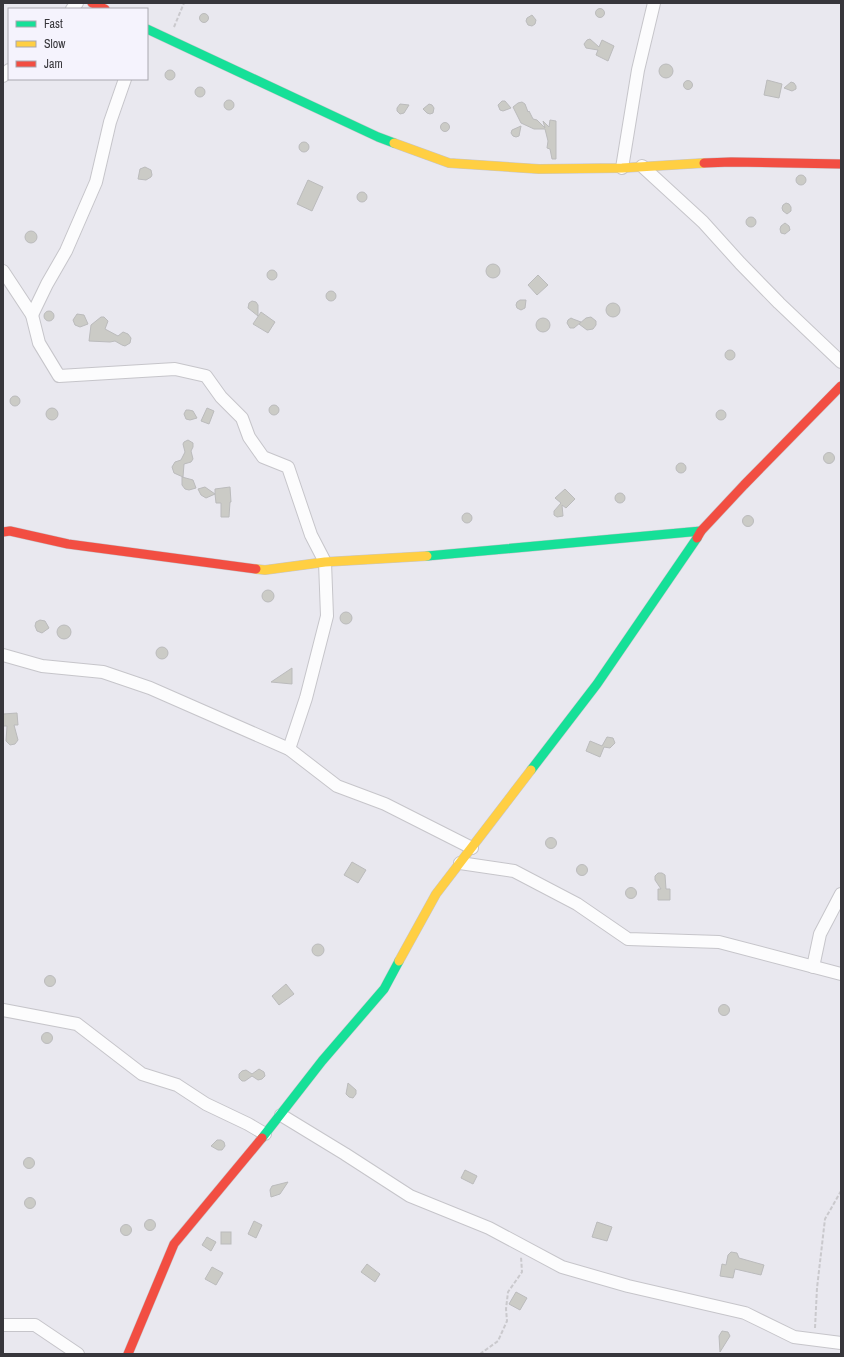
<svg xmlns="http://www.w3.org/2000/svg" width="844" height="1357" font-family="'Archivo Narrow',sans-serif">
<rect width="100%" height="100%" fill="#e9e8ef"/>
<!-- building -->
<g fill="#cbcbc6" stroke="#bbbbbc">
<circle cx="600" cy="13" r="4.5"/>
<circle cx="204" cy="18" r="4.5"/>
<polygon points="532,15 536,20 535,24 532,26 528,25 526,21 527,18"/>
<polygon points="590,39 599,47 602,40 614,46 608,61 596,55 598,50 586,48 584,44 587,40"/>
<circle cx="666" cy="71" r="7"/>
<circle cx="170" cy="75" r="5"/>
<polygon points="767,80 782,84 779,98 764,95"/>
<circle cx="688" cy="85" r="4.5"/>
<polygon points="791,82 794,83 796,86 796,89 792,91 784,88"/>
<circle cx="200" cy="92" r="5"/>
<circle cx="229" cy="105" r="5"/>
<polygon points="502,101 505,101 511,108 503,111 500,110 498,105"/>
<polygon points="522,102 525,104 528,112 529,111 533,119 537,120 545,128 543,121 549,127 550,120 556,121 556,159 552,159 550,149 547,148 548,141 545,129 534,129 521,123 513,107 518,103"/>
<polygon points="400,104 409,105 404,113 400,114 397,111 397,108"/>
<polygon points="429,104 432,105 434,108 433,113 430,114 427,113 423,109"/>
<circle cx="445" cy="127" r="4.5"/>
<polygon points="521,126 519,136 516,137 513,136 511,133 512,130"/>
<circle cx="304" cy="147" r="5"/>
<polygon points="145,167 151,170 152,175 151,177 146,180 138,179 140,169"/>
<circle cx="801" cy="180" r="5"/>
<polygon points="308,180 323,187 312,211 297,204"/>
<circle cx="362" cy="197" r="5"/>
<polygon points="786,203 789,204 791,207 791,211 787,214 783,211 782,208 783,205"/>
<circle cx="751" cy="222" r="5"/>
<polygon points="785,223 789,226 790,230 785,234 781,233 780,229 781,226"/>
<circle cx="31" cy="237" r="6"/>
<circle cx="493" cy="271" r="7"/>
<circle cx="272" cy="275" r="5"/>
<polygon points="538,275 548,285 537,295 528,285"/>
<circle cx="331" cy="296" r="5"/>
<polygon points="520,300 526,300 525,308 521,310 517,308 516,305 517,302"/>
<polygon points="252,301 256,302 258,305 258,316 248,308 249,303"/>
<circle cx="613" cy="310" r="7"/>
<circle cx="49" cy="316" r="5"/>
<polygon points="261,312 275,322 268,333 253,324"/>
<polygon points="77,314 84,315 88,324 80,327 75,325 73,320"/>
<polygon points="101,317 104,317 108,321 105,329 118,336 123,332 128,334 131,338 130,343 125,346 122,345 115,341 110,342 89,341 91,325"/>
<polygon points="591,317 596,321 596,325 593,329 587,330 579,324 586,318"/>
<polygon points="571,318 573,319 581,322 574,328 570,328 567,323 568,320"/>
<circle cx="543" cy="325" r="7"/>
<circle cx="730" cy="355" r="5"/>
<circle cx="15" cy="401" r="5"/>
<circle cx="274" cy="410" r="5"/>
<circle cx="52" cy="414" r="6"/>
<polygon points="207,408 214,411 209,424 201,421"/>
<polygon points="186,410 189,410 193,411 197,418 190,420 186,419 184,414"/>
<circle cx="721" cy="415" r="5"/>
<polygon points="188,440 193,443 193,447 191,451 193,459 191,462 184,464 183,477 174,473 172,467 175,462 181,460 185,452 183,444 184,442"/>
<circle cx="829" cy="458" r="5.5"/>
<circle cx="681" cy="468" r="5"/>
<polygon points="182,477 193,480 196,488 189,490 185,489 182,485"/>
<polygon points="205,487 215,494 215,489 230,487 231,502 230,502 229,517 221,517 221,503 216,503 215,494 206,498 201,495 198,489"/>
<polygon points="565,489 575,499 566,508 562,505 563,516 557,517 554,515 554,511 561,503 555,498"/>
<circle cx="620" cy="498" r="5"/>
<circle cx="467" cy="518" r="5"/>
<circle cx="748" cy="521" r="5.5"/>
<circle cx="268" cy="596" r="6"/>
<circle cx="346" cy="618" r="6"/>
<polygon points="40,620 45,621 49,628 42,633 37,631 35,626 36,622"/>
<circle cx="64" cy="632" r="7"/>
<circle cx="162" cy="653" r="6"/>
<polygon points="292,668 292,684 271,682"/>
<polygon points="17,713 18,725 14,725 18,740 15,744 10,745 6,741 7,726 3,726 3,714"/>
<polygon points="607,737 613,738 615,743 610,748 604,747 600,757 586,751 590,741 602,746"/>
<circle cx="551" cy="843" r="5.5"/>
<polygon points="352,862 366,870 358,883 344,875"/>
<circle cx="582" cy="870" r="5.5"/>
<polygon points="658,873 662,873 665,875 666,889 670,889 670,900 658,900 658,889 661,889 655,880 655,876"/>
<circle cx="631" cy="893" r="5.5"/>
<circle cx="318" cy="950" r="6"/>
<circle cx="50" cy="981" r="5.5"/>
<polygon points="286,984 294,994 279,1005 272,996"/>
<circle cx="724" cy="1010" r="5.5"/>
<circle cx="47" cy="1038" r="5.5"/>
<polygon points="259,1069 264,1072 265,1076 262,1079 258,1080 252,1076 245,1081 242,1081 239,1078 239,1074 242,1071 246,1070 252,1074"/>
<polygon points="348,1083 356,1090 356,1094 353,1098 349,1097 346,1094"/>
<polygon points="217,1140 221,1140 224,1142 225,1146 222,1150 218,1150 211,1146"/>
<circle cx="29" cy="1163" r="5.5"/>
<polygon points="465,1170 477,1176 473,1184 461,1178"/>
<polygon points="288,1182 280,1194 271,1197 270,1190 272,1186"/>
<circle cx="30" cy="1203" r="5.5"/>
<circle cx="150" cy="1225" r="5.5"/>
<polygon points="254,1221 262,1225 256,1238 248,1234"/>
<polygon points="597,1222 612,1227 607,1241 592,1237"/>
<circle cx="126" cy="1230" r="5.5"/>
<rect x="221" y="1232" width="10" height="12"/>
<polygon points="207,1237 216,1242 211,1251 202,1245"/>
<polygon points="731,1252 737,1253 739,1258 764,1265 761,1275 735,1269 733,1278 720,1276 722,1264 726,1265 728,1255"/>
<polygon points="367,1264 380,1274 375,1282 361,1272"/>
<polygon points="212,1267 223,1273 216,1285 205,1279"/>
<polygon points="516,1292 527,1298 520,1310 509,1304"/>
<polygon points="722,1331 728,1332 730,1336 720,1352 719,1336"/>
</g>
<g fill="none" stroke-linecap="round" stroke-linejoin="round">
<defs>
<g id="street">
<polyline points="72,9 77,3"/>
<polyline points="3,76 9,70"/>
<polyline points="642,166 703,222 740,263 779,303 841,362"/>
<polyline points="622,168 638,70 654,3"/>
<polyline points="3,271 32,315 39,343 59,376 175,369 206,376 221,397 242,418 249,437 263,457 288,467 311,535 325,562 327,616 306,698 289,749"/>
<polyline points="32,315 47,284 66,251 96,182 110,122 125,79"/>
<polyline points="3,655 42,666 103,672 150,688 289,749 337,786 385,804 472,848"/>
<polyline points="460,863 514,871 577,904 628,939 719,942 841,974"/>
<polyline points="813,967 820,934 841,894"/>
<polyline points="3,1010 77,1024 142,1074 177,1085 206,1104 248,1124 265,1134"/>
<polyline points="281,1115 345,1154 410,1196 489,1228 562,1267 628,1286 745,1313 794,1337 841,1343"/>
<polyline points="3,1325 35,1325 78,1354"/>
</g>
<g id="fast">
<polyline points="147,29 378,137 394,143"/>
<polyline points="427,556 701,531"/>
<polyline points="531,770 597,684 697,538"/>
<polyline points="262,1138 322,1061 384,989 399,961"/>
</g>
<g id="slow">
<polyline points="394,143 449,163 539,169 622,168 704,163"/>
<polyline points="256,569 265,570 325,562 427,556"/>
<polyline points="399,961 436,894 531,770"/>
</g>
<g id="jam">
<polyline points="92,3 105,9"/>
<polyline points="704,163 731,162 841,164"/>
<polyline points="3,532 10,531 68,544 256,569"/>
<polyline points="697,538 701,531 744,485 841,386"/>
<polyline points="128,1354 174,1244 262,1138"/>
</g>
</defs>
<!-- street casing -->
<use href="#street" stroke="#c6c5ca" stroke-width="14"/>
<!-- fast casing -->
<use href="#fast" stroke="#c6c5ca" stroke-width="10"/>
<!-- slow casing -->
<use href="#slow" stroke="#c6c5ca" stroke-width="10"/>
<!-- jam casing -->
<use href="#jam" stroke="#c6c5ca" stroke-width="10"/>
<!-- path -->
<g stroke="#cac9cd" stroke-width="2" stroke-dasharray="4 2" stroke-linecap="butt">
<polyline points="174,27 184,3"/>
<polyline points="815,1328 817,1288 825,1219 841,1191"/>
<polyline points="480,1354 498,1341 507,1321 506,1309 508,1292 522,1272 521,1257"/>
</g>
<!-- street -->
<use href="#street" stroke="#fcfcfd" stroke-width="12"/>
<!-- fast -->
<use href="#fast" stroke="#16e098" stroke-width="9"/>
<!-- slow -->
<use href="#slow" stroke="#ffcf43" stroke-width="9"/>
<!-- jam -->
<use href="#jam" stroke="#f24e42" stroke-width="9"/>
</g>
<!-- border -->
<rect width="844" height="1357" fill="none" stroke="#37363b" stroke-width="8"/>
<!-- legend -->
<rect x="8" y="8" width="140" height="72" fill="#f5f3fd" stroke="#a9a7af"/>
<rect x="16" y="21" width="20" height="6" fill="#16e098" stroke="#a9a7af"/>
<text x="44" y="28" font-size="12" fill="#37363b">Fast</text>
<rect x="16" y="41" width="20" height="6" fill="#ffcf43" stroke="#a9a7af"/>
<text x="44" y="48" font-size="12" fill="#37363b">Slow</text>
<rect x="16" y="61" width="20" height="6" fill="#f24e42" stroke="#a9a7af"/>
<text x="44" y="68" font-size="12" fill="#37363b">Jam</text>
</svg>
